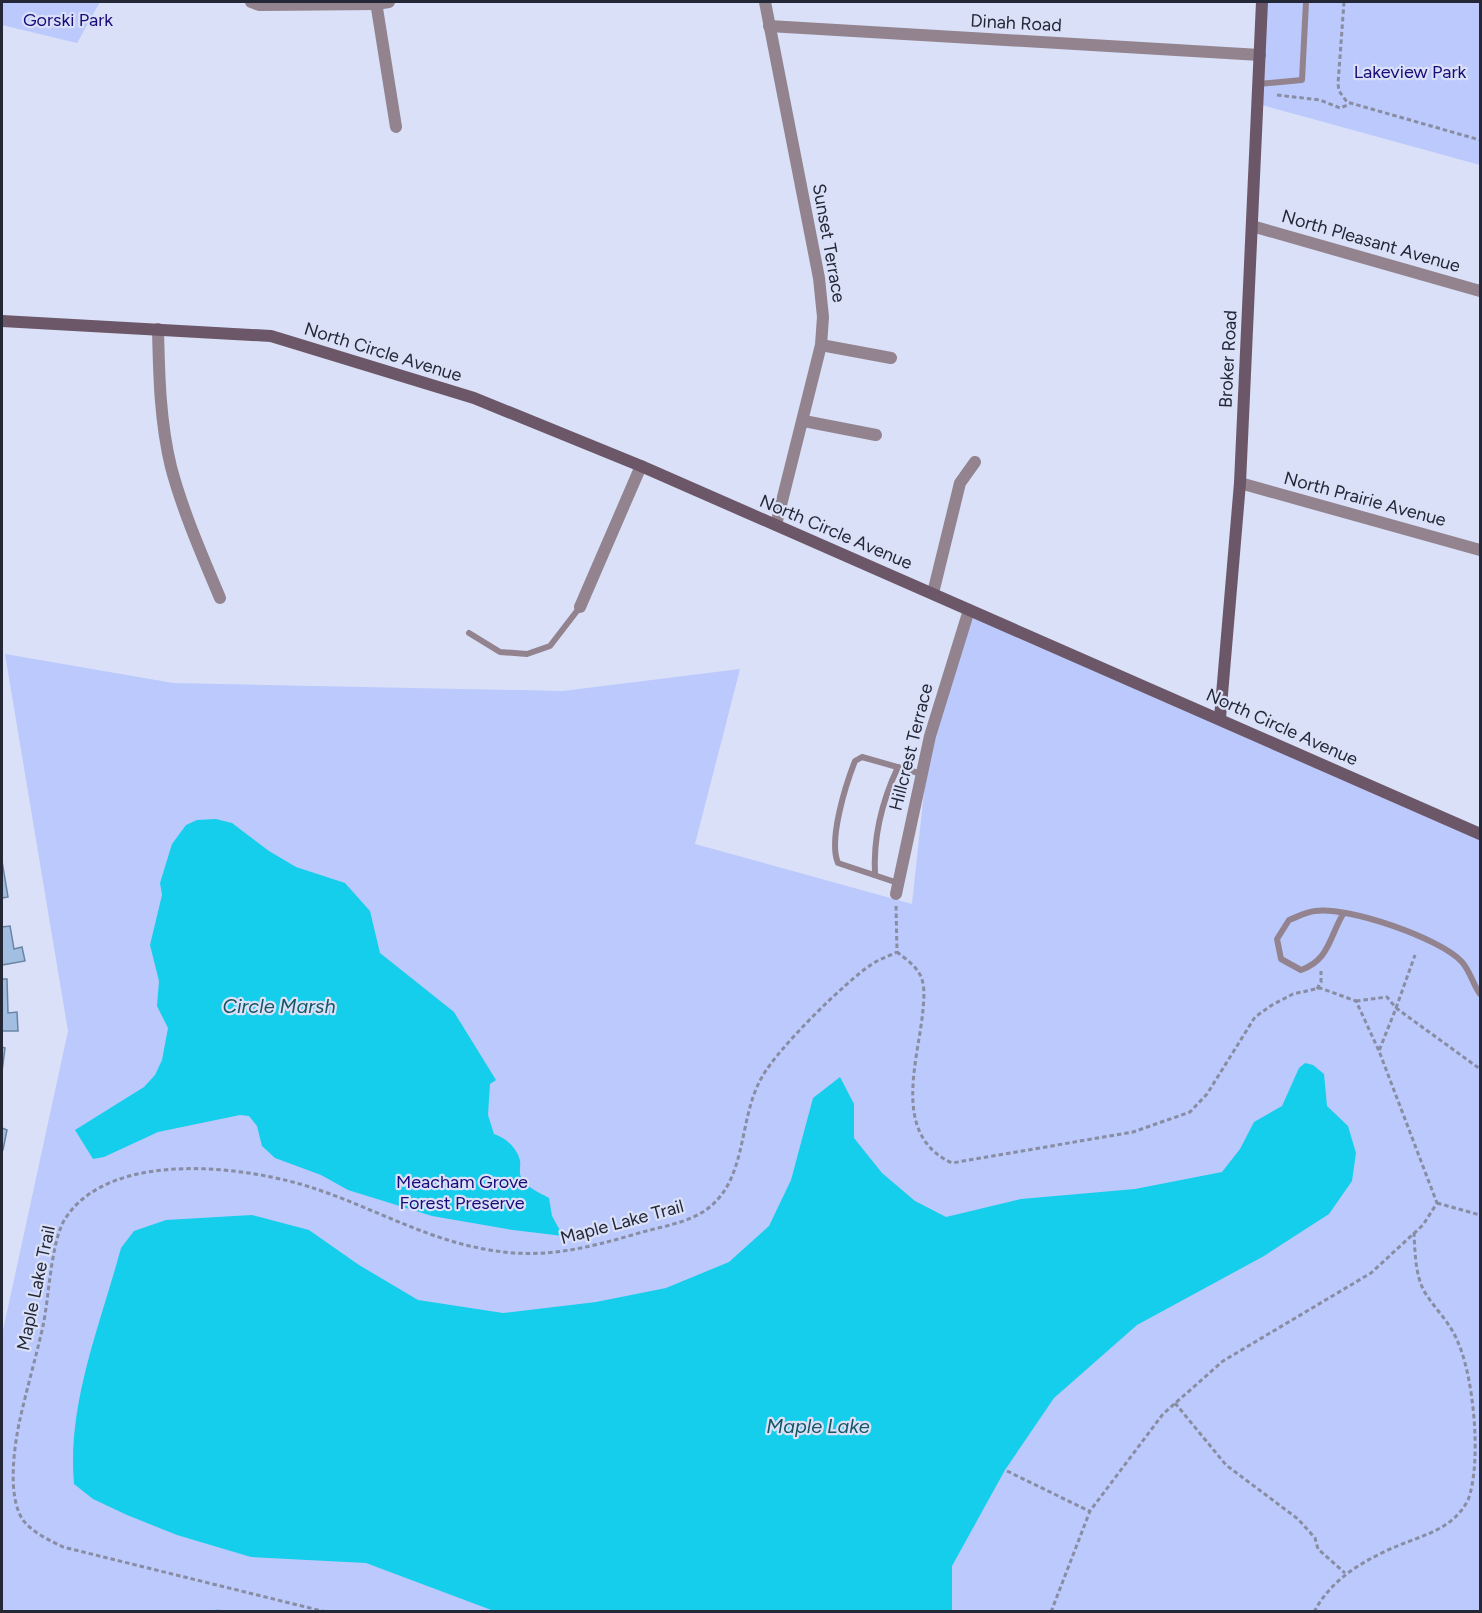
<svg xmlns="http://www.w3.org/2000/svg" width="1482" height="1613" font-family="Figtree,sans-serif">
<rect width="100%" height="100%" fill="#d9e0f8"/>
<!-- green -->
<g fill="#bbc9fc">
<polygon points="2,2 100,2 77,43 2,25"/>
<polygon points="1267,2 1480,2 1480,165 1262,105"/>
<polygon points="969,610 1480,835 1480,1611 2,1612 2,1335 68,1031 5,654 173,683 563,691 740,669 695,844 912,904 930,736"/>
</g>
<!-- water -->
<g fill="#15ceec">
<path d="M216,819L232,823L269,851L296,867L345,883L370,911L380,953L454,1012L496,1080L490,1084L488,1115L494,1134C506,1138 516,1147 520,1160C521,1167 518,1173 522,1179C528,1188 540,1193 549,1198L552,1216L563,1236L513,1230L432,1216L348,1190L321,1175L275,1158L262,1146L257,1126L249,1116L240,1115L158,1132L104,1157L93,1159L75,1130L144,1087L155,1075L162,1060L168,1028L157,1006L159,981L150,945L162,895L160,883L172,844L186,825L197,820Z"/>
<path d="M1305,1063L1313,1065L1324,1074L1327,1106L1348,1126L1356,1153L1352,1181L1329,1214L1264,1256L1137,1325L1054,1398L1005,1470L952,1566V1611H494L366,1563L251,1557L177,1535L127,1515L93,1499L74,1484C67,1403 100,1326 121,1248L134,1231L166,1220L252,1215L309,1230L359,1265L418,1300L503,1313L596,1302L666,1288L729,1262L769,1226L791,1180L813,1098L840,1077L854,1104V1138L882,1173L915,1201L946,1217L1021,1199L1135,1189L1222,1172L1240,1149L1254,1122L1282,1106L1299,1068Z"/>
</g>
<g fill="none" stroke-linecap="round" stroke-linejoin="round">
<!-- stream -->
<polyline stroke="#15ceec" stroke-width="4.5" points="216,1612 219,1612"/>
</g>
<!-- building -->
<g fill="#a2bee0" stroke="#6b86a5" stroke-width="1.5">
<polygon points="2,861 8,897 2,898"/>
<polygon points="10,926 14,949 22,947 25,961 2,965 2,927"/>
<polygon points="2,979 7,979 8,1013 17,1012 18,1031 2,1031"/>
<polygon points="2,1047 5,1048 2,1072"/>
<polygon points="2,1128 7,1130 3,1150 2,1150"/>
</g>
<g fill="none" stroke-linecap="round" stroke-linejoin="round">
<!-- path -->
<g stroke="#888da1" stroke-width="3" stroke-dasharray="4.5 3" stroke-linecap="butt">
<polyline points="1344,2 1338,84 1339,91 1347,102 1480,140"/>
<polyline points="1277,95 1320,100 1340,108 1350,104"/>
<polyline points="896,906 897,952"/>
<path d="M897,952C903,957 912,963 917,970C926,981 924,997 923,1010C918,1062 891,1135 952,1163L1133,1132L1190,1112L1207,1094L1255,1017L1272,1005L1293,994L1320,988L1356,1001L1379,1051"/>
<polyline points="1317,989 1321,982 1321,971"/>
<polyline points="1356,1001 1387,997 1396,1008"/>
<polyline points="1396,1008 1415,955"/>
<polyline points="1437,1203 1480,1215"/>
<polyline points="1175,1403 1226,1465 1298,1519 1315,1538 1318,1549 1345,1573"/>
<polyline points="1007,1471 1089,1511"/>
<path d="M326,1612L63,1547C49,1540 33,1533 23,1520C7,1497 14,1446 20,1419C27,1388 36,1357 43,1326C49,1298 51,1241 65,1219C110,1148 249,1166 316,1189C373,1208 424,1238 484,1249C540,1260 585,1249 639,1233C656,1228 675,1225 691,1218C751,1193 735,1123 762,1077C778,1048 844,983 872,964C880,959 889,956 897,952"/>
<polyline points="1051,1612 1090,1511 1163,1414 1223,1361 1371,1273 1423,1225 1437,1203 1379,1051 1396,1008 1480,1069"/>
<path d="M1314,1612C1330,1582 1356,1565 1386,1551C1416,1536 1451,1533 1468,1500C1482,1463 1474,1376 1457,1340C1449,1321 1434,1308 1424,1291C1415,1274 1415,1251 1414,1233"/>
</g>
<!-- lane -->
<g stroke="#92838f" stroke-width="6">
<polyline points="1258,84 1302,80 1306,2"/>
<polyline points="469,633 500,652 527,654 550,646 580,607"/>
<path d="M875,875C873,837 882,801 898,767"/>
<path d="M898,883L838,863C828,840 846,784 855,761L862,757L922,774"/>
<path d="M1343,914C1329,938 1329,960 1301,970L1281,959L1277,939L1289,920C1297,917 1306,912 1315,911C1347,906 1440,938 1462,962C1470,971 1473,984 1480,994"/>
</g>
<!-- street -->
<g stroke="#92838f" stroke-width="12">
<polyline points="251,2 259,5 376,4 389,2"/>
<polyline points="376,2 396,127"/>
<polyline points="765,2 819,278 823,317 821,345 776,525"/>
<polyline points="769,26 1260,55"/>
<polyline points="1252,226 1480,291"/>
<path d="M158,329C159,375 160,422 171,467C183,512 202,555 220,598"/>
<polyline points="821,345 891,358"/>
<polyline points="804,421 876,435"/>
<polyline points="1240,483 1480,550"/>
<polyline points="933,593 960,483 975,462"/>
<polyline points="580,607 641,466"/>
<polyline points="896,894 930,736 969,610"/>
</g>
<!-- secondary -->
<g stroke="#6c5768" stroke-width="12">
<polyline points="2,321 271,336 474,398 641,466 1480,834"/>
<polyline points="1220,718 1240,483 1262,2"/>
</g>
</g>
<g text-anchor="middle" dominant-baseline="central" stroke-width="4.5" stroke-linejoin="round" paint-order="stroke">
<!-- park labels -->
<g font-size="18" fill="#190b78" stroke="#d9e0f8">
<text x="68" y="20">Gorski Park</text>
<text x="1410" y="72">Lakeview Park</text>
<text x="462" y="1182">Meacham Grove<tspan x="462" dy="21">Forest Preserve</tspan></text>
</g>
<!-- street labels -->
<g font-size="18" fill="#232736" stroke="#d9e0f8">
<text transform="translate(1016 23) rotate(3)">Dinah Road</text>
<text transform="translate(1371 241) rotate(16)">North Pleasant Avenue</text>
<text transform="translate(829 243) rotate(80)">Sunset Terrace</text>
<text transform="translate(383 352) rotate(17)">North Circle Avenue</text>
<text transform="translate(1228 359) rotate(-87)">Broker Road</text>
<text transform="translate(1365 499) rotate(15)">North Prairie Avenue</text>
<text transform="translate(836 532) rotate(23)">North Circle Avenue</text>
<text transform="translate(1282 727) rotate(24)">North Circle Avenue</text>
<text transform="translate(911 747) rotate(-76)">Hillcrest Terrace</text>
<text transform="translate(622 1222) rotate(-15)">Maple Lake Trail</text>
<text transform="translate(36 1288) rotate(-78)">Maple Lake Trail</text>
</g>
<!-- water labels -->
<g font-size="20" font-style="italic" fill="#155663" stroke="#d9e0f8">
<text x="279" y="1006">Circle Marsh</text>
<text x="818" y="1426">Maple Lake</text>
</g>
</g>
<!-- border -->
<rect width="1482" height="1613" fill="none" stroke="#232736" stroke-width="6"/>
</svg>
